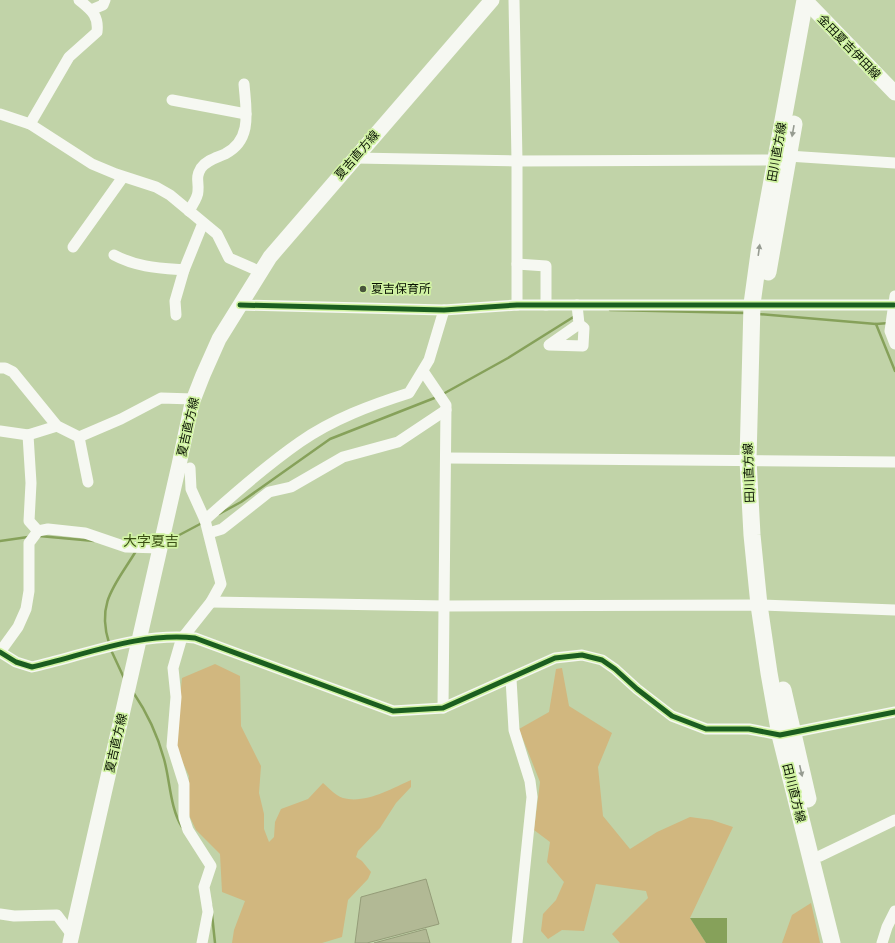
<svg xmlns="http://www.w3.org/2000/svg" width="895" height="943" font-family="'Fira Sans Condensed','Noto Sans JP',sans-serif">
<rect width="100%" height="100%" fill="#c1d3a8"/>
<!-- green -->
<g fill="#d1b77f">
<path d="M215,664L240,676L241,726L261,766L259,793L264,814V829L269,842L274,837L275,822L281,809L308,799L323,783C329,788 336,796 343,798C365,804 391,789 411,780V787L396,803L380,828L358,851L356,857L362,861L371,872L368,879L348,900L342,937L322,943H232L234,930L245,901L222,892L220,854L196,830L188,813L189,776L175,746L182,678Z"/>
<polygon points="562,668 569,706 612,733 598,767 603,816 630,849 657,832 690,817 712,820 733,827 690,918 706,943 620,943 612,934 648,898 646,891 596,884 584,931 562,930 548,939 541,931 543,914 556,900 564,882 547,862 550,842 534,830 540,782 519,729 549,712 556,669"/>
<polygon points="811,903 820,943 782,943 792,915"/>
</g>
<!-- water -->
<polygon fill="#86a15a" points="690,918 727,918 727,943 706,943"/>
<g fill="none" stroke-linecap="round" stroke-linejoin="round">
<!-- stream -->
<g stroke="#86a15a" stroke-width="2.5">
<polyline points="610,310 745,313"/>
<polyline points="758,314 876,324 889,323"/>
<polyline points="876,324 895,371"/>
<polyline points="443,394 508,358 575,316"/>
<polyline points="219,514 241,502 330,439 437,397"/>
<polyline points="39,536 94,541"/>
<polyline points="0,541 28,537"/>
<polyline points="168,541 202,523"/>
<path d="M109,643C96,602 116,584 136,551"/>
<polyline points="111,650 124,678"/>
<path d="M133,692C148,714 157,733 164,759C170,780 170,808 182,827"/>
<polyline points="211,905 215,943"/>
</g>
</g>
<!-- building -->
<g fill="#b2b995" stroke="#949c78">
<polygon points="426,879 439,924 367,943 355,943 361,897"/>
<polygon points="426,929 430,943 374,943"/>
</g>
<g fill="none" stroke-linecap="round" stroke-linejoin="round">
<!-- street -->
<g stroke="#f6f8f2" stroke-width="11">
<polyline points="514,0 517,161 517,305"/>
<polyline points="91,10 103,5 105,0"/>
<polyline points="172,100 246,114"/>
<polyline points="0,114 30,124 92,164 116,174 156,187 170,195 217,234 229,258 261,272"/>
<path d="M30,124L69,57L97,32C99,15 91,10 79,0"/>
<polyline points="355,158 517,161 775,160 788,156 895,163"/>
<path d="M189,211C192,205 198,198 198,191C199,182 195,178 201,168C207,160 216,158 225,154C253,140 246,110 244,84"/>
<polyline points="73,247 123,177"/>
<path d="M114,255C136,267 159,268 184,270L203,223"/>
<polyline points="517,264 546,266 546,305"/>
<polyline points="895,296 890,331 895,344"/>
<polyline points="240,305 444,310 517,305 894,305"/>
<polyline points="577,305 579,324 584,328 583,346 549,345 579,324"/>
<polyline points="176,315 175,301 184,270"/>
<polyline points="0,368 5,368 13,372 57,426 79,437 121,419 161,398 193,399"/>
<polyline points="423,371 446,405 443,708"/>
<polyline points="0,431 28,435 57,426"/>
<polyline points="28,435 31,483 29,521 38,531"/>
<polyline points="79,437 88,482"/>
<polyline points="447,458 895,462"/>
<path d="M205,520C236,492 267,465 300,442C333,419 371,405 409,393L429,360L444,310"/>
<polyline points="209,533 222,529 269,492 291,487 343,457 398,442 446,410"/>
<polyline points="211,602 446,606 759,605 895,610"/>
<polyline points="184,636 211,602 221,584 205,520 191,489 190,468"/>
<polyline points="182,637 173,668 176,697 172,746 184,784 184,818 188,830 211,866 204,887 208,912 202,943"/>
<path d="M0,652L16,662L32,667C85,655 140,632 195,638L393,711L443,708L555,658L582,655L602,660L615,669L637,689L672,716L706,729H749L780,735L895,712"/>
<polyline points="0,652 18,627 26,609 29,591 29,543 38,531 48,529 85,533 126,547 160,548"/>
<polyline points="511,679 514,730 530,781 532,797 517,943"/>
<polyline points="820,856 895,820"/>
<polyline points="0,914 14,916 57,915 72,935"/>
<polyline points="882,943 887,927 895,911"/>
</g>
<!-- secondary -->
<g stroke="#f6f8f2" stroke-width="15">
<polyline points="805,0 895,93"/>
<polyline points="70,943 179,465 192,403 203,375 219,339 270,257 492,0"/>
</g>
<!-- primary -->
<g stroke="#f6f8f2" stroke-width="17">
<polyline points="805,0 760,246 752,304 748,460 752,535 759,605 769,673 780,735 832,943"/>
<polyline points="768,272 794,124"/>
<polyline points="783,690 808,799"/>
</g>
<defs>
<g id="cycleway">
<polyline points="240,305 444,310 517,305 894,305"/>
<path d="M0,652L16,662L32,667C85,655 140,632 195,638L393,711L443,708L555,658L582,655L602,660L615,669L637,689L672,716L706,729H749L780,735L895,712"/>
</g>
</defs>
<!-- cycleway casing -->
<use href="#cycleway" stroke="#d1f3a3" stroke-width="8"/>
<!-- cycleway -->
<use href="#cycleway" stroke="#1b5e20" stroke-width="5"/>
</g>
<!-- one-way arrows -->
<defs><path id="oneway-solid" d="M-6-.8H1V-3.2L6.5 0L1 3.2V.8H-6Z"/></defs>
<g fill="#969b91">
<use href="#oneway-solid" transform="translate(793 131) rotate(100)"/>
<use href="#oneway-solid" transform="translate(759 250) rotate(-82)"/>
<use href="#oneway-solid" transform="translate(801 771) rotate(77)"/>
</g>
<!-- markers -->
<circle fill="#48543b" stroke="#d1f3a3" stroke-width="1.5" cx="363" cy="289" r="4"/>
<g text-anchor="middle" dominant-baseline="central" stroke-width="3.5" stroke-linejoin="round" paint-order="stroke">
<!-- street labels -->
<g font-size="12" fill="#071000" stroke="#d1f3a3">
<text transform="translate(849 47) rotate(46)">金田夏吉伊田線</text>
<text transform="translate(777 152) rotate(-80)">田川直方線</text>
<text transform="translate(357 155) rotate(-49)">夏吉直方線</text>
<text transform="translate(188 427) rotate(-77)">夏吉直方線</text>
<text transform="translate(749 473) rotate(-92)">田川直方線</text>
<text transform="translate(116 743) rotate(-77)">夏吉直方線</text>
<text transform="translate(794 793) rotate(76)">田川直方線</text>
</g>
<!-- poi labels -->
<g font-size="12" fill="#071000" stroke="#d1f3a3" text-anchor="start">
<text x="371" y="289">夏吉保育所</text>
</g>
<!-- quarter labels -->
<g font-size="14" fill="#3b5014" stroke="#d1f3a3">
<text x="151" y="541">大字夏吉</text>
</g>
</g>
</svg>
